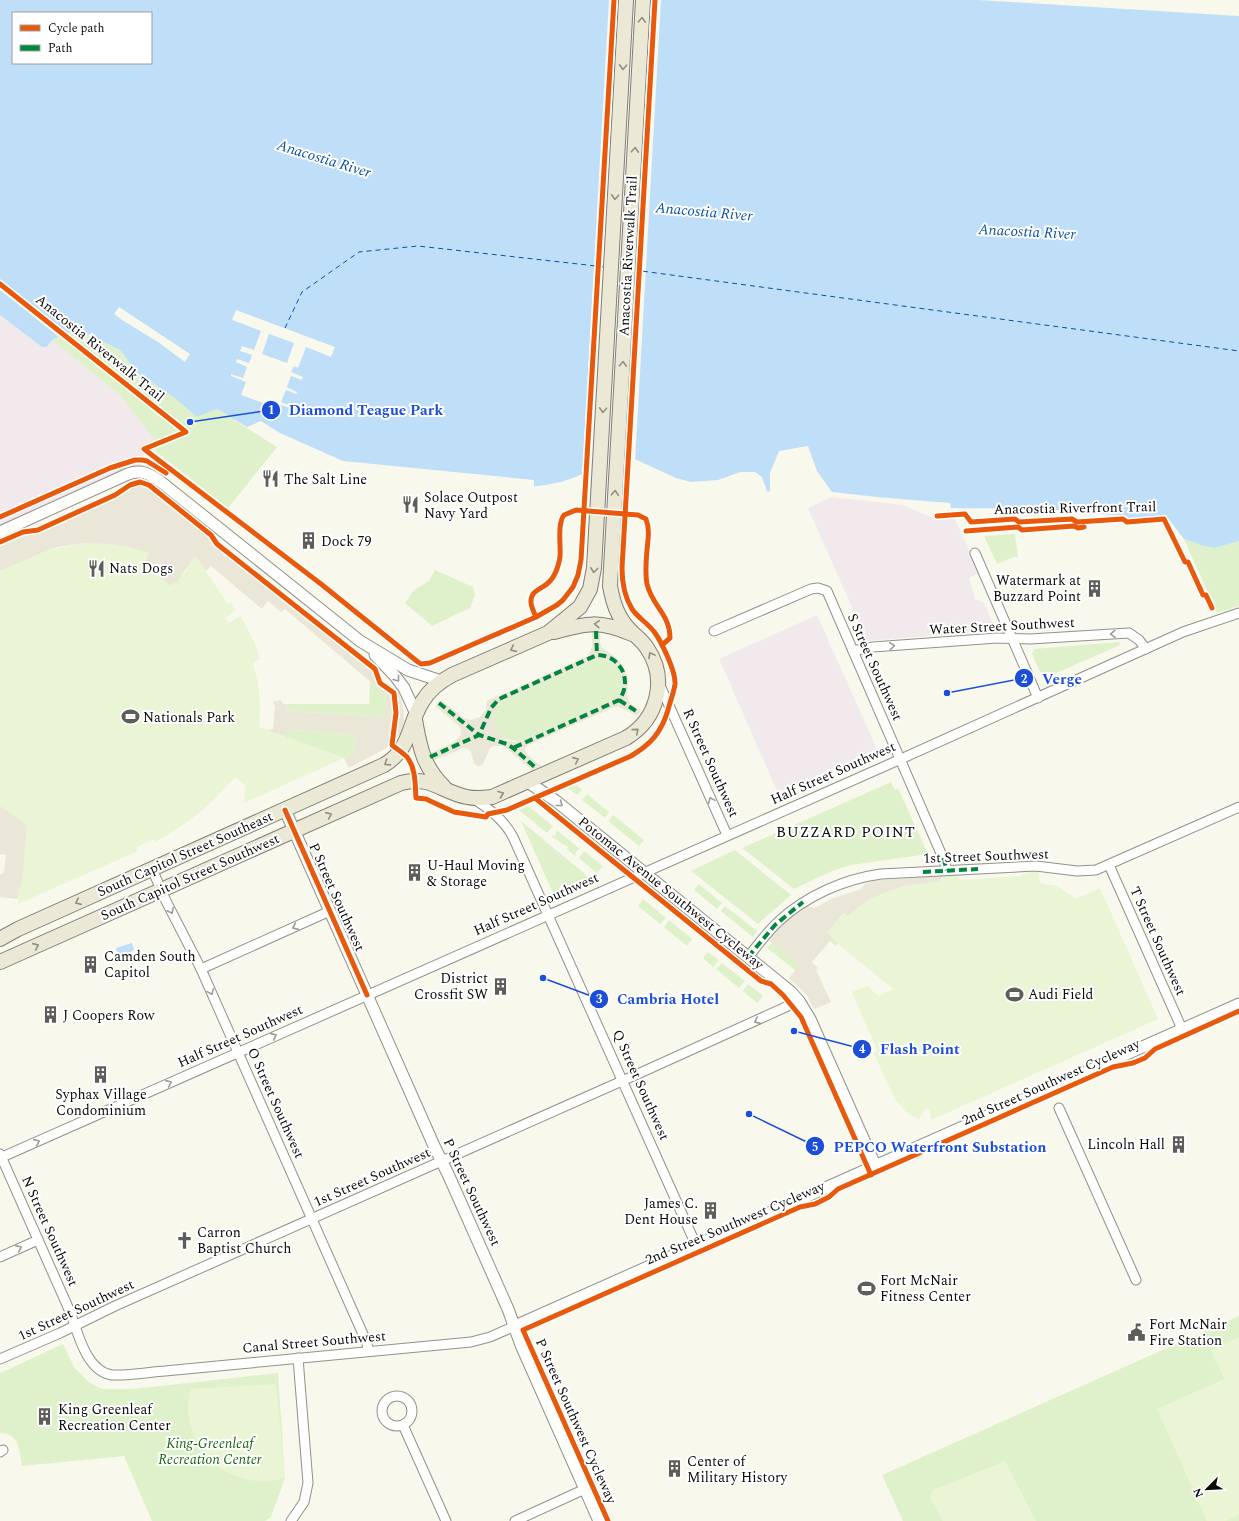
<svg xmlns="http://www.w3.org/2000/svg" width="1239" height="1521" font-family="Spectral,serif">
<rect width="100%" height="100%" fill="#f9f8ed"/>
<!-- industrial -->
<g fill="#f1e9ec">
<polygon points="0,315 42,347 47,347 52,340 120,395 154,439 145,443 141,471 0,533"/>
<polygon points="831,497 903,505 936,519 954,517 979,573 969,578 975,599 984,603 994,627 990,631 867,641 808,508"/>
<polygon points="817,615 877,749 778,793 719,659"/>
</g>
<!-- green -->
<g fill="#def1ca">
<polygon points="75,330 84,332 120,350 138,373 176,399 197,417 217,409 277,447 228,508 145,443 154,439 120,395 52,340"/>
<polygon points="1015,534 1018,557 1014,557 997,564 984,536"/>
<polygon points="1184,539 1204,546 1215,548 1239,541 1239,606 1217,613"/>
<polygon points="435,570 473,587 475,595 470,608 432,626 405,603 414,590 429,581"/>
<polygon points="1119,642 1120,645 1045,678 1042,676 1032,654 1034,649"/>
<path d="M599,659C621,661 631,683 614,699L524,740C498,746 481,719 503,701L594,660Z"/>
<polygon points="370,682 387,696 386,717 287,711 288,704 369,704"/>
<polygon points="285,729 356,735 354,754 344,758 300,742 300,743 289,737 289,739 285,738"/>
<polygon points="891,782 895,790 898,788 928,854 851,865 832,871 794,889 742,848"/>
<polygon points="576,785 582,790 577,795 568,788"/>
<polygon points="587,794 609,812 605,818 582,800"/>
<polygon points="528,806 553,826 547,833 519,810"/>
<polygon points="613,815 644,840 639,846 608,821"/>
<polygon points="521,821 591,879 554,895"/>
<polygon points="557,830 580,849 575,852 576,853 575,856 567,849 568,847 552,837 553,835 555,836"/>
<polygon points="735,850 791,895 758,924 691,871"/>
<polygon points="584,851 603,866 597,873 579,858"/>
<polygon points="699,884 722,903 717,909 694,890"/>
<polygon points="643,899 666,918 660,924 638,906"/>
<polygon points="725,906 757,931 753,937 721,911"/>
<polygon points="669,920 692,939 687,946 664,927"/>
<polygon points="772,943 799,965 795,970 767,948"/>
<polygon points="708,952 719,960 713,967 703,958"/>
<polygon points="722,963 745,981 739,988 716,969"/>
<polygon points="748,984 763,996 757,1003 743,991"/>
<polygon points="1239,1316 1239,1521 903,1521 882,1475"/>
<path d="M63,1344L74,1367L89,1382L102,1389H132L278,1373L285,1478L271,1517L265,1521H152L124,1456L22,1466C20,1452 19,1432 0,1433V1373Z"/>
</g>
<!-- pitch -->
<g fill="#e9f5d4">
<path d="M84,543L110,544L129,547L149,553L162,572L176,582L187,570L186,568L195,556L228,604L231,602L236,610L225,618L229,623L240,616C249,630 255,643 260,659L253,663C260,686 261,703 259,727L285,736L288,739L289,737L297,740L300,743L301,742L344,758L244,803L246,786L235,777C212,804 187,825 155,842L154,839L137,847L138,851L18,904L19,888L22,886L27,825L0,806V571L46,551Z"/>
<polygon points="1038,868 1040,883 1057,886 1076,899 1100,888 1158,1019 931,1120 930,1110 925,1108 919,1120 907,1113 895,1099 874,1054 877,1050 852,992 867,986 879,996 893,989 826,934 843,913 848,916 868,900 886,892 904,886 939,880 945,876 956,872 960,880 1020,876"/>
<polygon points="1239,1337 1239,1515 1226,1521 1207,1521 1157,1409 1224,1379 1211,1350"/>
<path d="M276,1384L285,1478C272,1481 258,1483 245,1479C213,1472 190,1442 188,1410C187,1403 189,1395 190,1389Z"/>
<polygon points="1005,1461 1036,1521 943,1521 930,1498 933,1490"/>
</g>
<!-- plaza -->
<g fill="#eae7d8" fill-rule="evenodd">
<polygon points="137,484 146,485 212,539 214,543 372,668 377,669 380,677 398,691 403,706 404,719 402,731 392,745 349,768 344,758 354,754 356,735 286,729 285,736 266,730 273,729 275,707 273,702 281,700 283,704 288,704 287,711 385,717 387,696 285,609 281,612 268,601 262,609 211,566 206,571 195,556 176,583 174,582 171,586 159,577 162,572 145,563 149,553 129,547 110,544 84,543 58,547 46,551 0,571 0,544 28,531 34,532 124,492 127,487"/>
<path d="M592,631H600V642L602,648L617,658L624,667L628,679L627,692L628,699L631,704L641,710L637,716L619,707H614L528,745L525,749L526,753L541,766L532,770L505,747L501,746H494L490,748L483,764L480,766H477L474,763L471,752L468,749L464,748L432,761L429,754L456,741L461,735V730L459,726L435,706L441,700L464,718L471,720L480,717L486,709L487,701L588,656L592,647ZM599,659L608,660L613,663L621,672L623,684L620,692L614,699L524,740L513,742L507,740L498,733L494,723L493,717L498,705L503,701L594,660Z"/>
<polygon points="0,806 27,825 22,886 19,888 18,899 0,897 0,875 4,873 6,855 0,854"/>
<polygon points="945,876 939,880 940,881 904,886 886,892 868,900 848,916 843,913 827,933 838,943 836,946 830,941 812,962 818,968 816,970 831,1002 820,1007 814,1009 806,994 789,978 799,965 768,940 782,924 806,905 815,908 831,899 861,889 865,884 877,880"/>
</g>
<!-- water -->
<g fill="#bfdef8" fill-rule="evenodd">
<path d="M0,0H978L1239,16V541L1215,548L1204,546L1184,539L1167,517L1128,519L1124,516L1046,509L951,508L950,503L877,497L832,492L817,471L808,446L779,451L770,473V490L769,492L767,491L762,477L755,472H741L718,480L691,482L676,478L626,455L611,453C604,459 597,465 589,470C576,479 549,486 534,486V480L343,461L280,433L261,421L247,427L217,409L197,417L176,399L138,373L120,350L84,332L75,330L52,340L47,347H42L0,315ZM13,13H151V63H13Z"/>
<polygon points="132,943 134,950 125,955 125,956 119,958 116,948"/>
</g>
<!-- pier -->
<g fill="#f9f8ed" fill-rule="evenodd">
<polygon points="609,0 661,0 635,462 617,455 612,455 598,467 582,476"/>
<polygon points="0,279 67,333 59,337 0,290"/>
<polygon points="119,307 190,354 185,362 158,342 122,320 114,314"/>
<path d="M236,310L335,347L331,357L306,347L298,368L294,366L291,372L303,377L302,380L291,376L287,387L297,392L296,394L286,390L281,402L293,407L292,409L276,403L274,407L241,395L246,382L231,376V374L243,378L247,367L236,362L237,359L249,363L252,355L240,351L242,346L254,350L261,331L232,320ZM269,334L294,343L287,363L262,354Z"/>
</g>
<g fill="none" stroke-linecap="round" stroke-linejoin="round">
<!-- ferry -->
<g stroke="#0a51a5" stroke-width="1" stroke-dasharray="5 4" stroke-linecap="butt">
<polyline points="634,270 1239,351"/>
<polyline points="285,328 302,292 359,252 418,246 605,267"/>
</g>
<defs>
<g id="minor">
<polyline points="975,553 1038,698"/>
<polyline points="714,631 811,589 818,588 827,591 943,858 947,870"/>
<polyline points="853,651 873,647 997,638 1030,639 1129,633 1139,640 1146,649"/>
<polyline points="659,683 727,835"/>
<path d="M474,799C490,809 505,821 513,837L696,1245"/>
<polyline points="1109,865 1182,1029"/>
<polyline points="152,869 166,901 201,969 366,1341 369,1351"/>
<path d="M748,957C758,945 767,932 779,921C806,896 844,879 881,874L1036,866L1077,871L1096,870L1239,807"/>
<polyline points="201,969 330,911"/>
<polyline points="1059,1108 1136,1280"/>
<path d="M0,1154L71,1314C78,1334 87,1372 112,1375C128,1376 150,1372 165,1371L471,1342L490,1337L515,1326"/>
<polyline points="0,1158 883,767 1183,632 1239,613"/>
<polyline points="0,1257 38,1240"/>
<polyline points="0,1359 60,1333 115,1306 640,1073 799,1001"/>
<circle cx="397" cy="1411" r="15"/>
<polyline points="403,1425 446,1521"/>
<polyline points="0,1452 3,1450"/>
<polyline points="291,1521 304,1502 308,1483 298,1358"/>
<polyline points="515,1521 585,1489"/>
</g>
<g id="tertiary">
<path d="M0,532L128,474C141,469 150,474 161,482L360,641L408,670L441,681"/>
<polyline points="375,655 395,676 404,688 416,714"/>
<polyline points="528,782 556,801 791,992 799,1001 810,1019 875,1165"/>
<polyline points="285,810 435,1148 448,1174 508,1309 521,1345 599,1521"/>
<polyline points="515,1326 1239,1004"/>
</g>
<g id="primary">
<path d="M554,632C587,623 599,620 632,634"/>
<path d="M415,720C420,748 423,766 444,787"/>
<path d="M0,939L18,929L384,765C411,749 408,725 422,702C429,690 439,682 452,675L548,633L580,607L590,589L594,568L626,0"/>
<path d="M0,962L401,783C431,775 441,792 467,797C476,799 484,798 492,797L626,738C658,719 668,679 647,648C642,640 634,635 628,628C617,616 613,602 610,586L643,0"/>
</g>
</defs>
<!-- minor casing -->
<use href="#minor" stroke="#92918c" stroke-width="11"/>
<!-- tertiary casing -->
<use href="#tertiary" stroke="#92918c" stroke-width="13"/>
<!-- primary casing -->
<use href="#primary" stroke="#7f7e7a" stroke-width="16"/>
<!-- minor -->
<use href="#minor" stroke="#fefefc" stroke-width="9"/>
<!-- tertiary -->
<use href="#tertiary" stroke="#fefefc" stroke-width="11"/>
<!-- primary -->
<use href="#primary" stroke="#ebe9d6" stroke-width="14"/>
<!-- quiet -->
<g stroke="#00873e" stroke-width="4" stroke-dasharray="8 4" stroke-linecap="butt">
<polyline points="596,631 597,655"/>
<polyline points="619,700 639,713"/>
<polyline points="439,703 479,735 507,744 513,748 536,768"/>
<path d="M430,757L479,735L491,708L499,699L597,655C621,655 633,681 619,700L513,748"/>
<polyline points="943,858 947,870"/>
<polyline points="923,872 978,869"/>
<polyline points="748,957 775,925 803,902"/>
</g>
<defs>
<g id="cycleway">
<polyline points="0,284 186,432 144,449 321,584 418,662 421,664 430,663 536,617 557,605 563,600 573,587 578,575 581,560 614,0"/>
<polyline points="937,516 965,514 971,522 1015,519 1019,522 1072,519 1077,522 1123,519 1127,522 1164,519 1185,562 1188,562 1203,595 1206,595 1212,608"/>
<polyline points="0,517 110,468 135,460 142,460 147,461 166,473"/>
<polyline points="966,531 1018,527 1022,530 1074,526 1078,528 1084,527"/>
<path d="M0,542L23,532L38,530L115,495L130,485L140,482L149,485L211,535L217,544L375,669L380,683L394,693L396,713L392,745C397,749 403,753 407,757C416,768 415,785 416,798L426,799L454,812L486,817L488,814L507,810L631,756C651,744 661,733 668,710C670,702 674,692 675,684C676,672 662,643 655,633C649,624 638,618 632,609C624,596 622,583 622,568L655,0"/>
<path d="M536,617C533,610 529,603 532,596C534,591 540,589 544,586C554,580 558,569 560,557C561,546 557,524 564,515L576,510L638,515L646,519C650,530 648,539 647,550C646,561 645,574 647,584C652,606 670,614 670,638L662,645"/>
<polyline points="535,798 761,981 771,984 783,995 801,1017 871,1175"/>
<polyline points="285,810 367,995"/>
<polyline points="608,1521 523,1330 800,1207 815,1204 829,1197 838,1189 1113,1067 1133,1063 1145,1058 1155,1049 1239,1011"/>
</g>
</defs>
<!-- cycleway casing -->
<use href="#cycleway" stroke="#fff" stroke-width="8"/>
<!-- cycleway -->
<use href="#cycleway" stroke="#e8590c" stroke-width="5"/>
</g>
<!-- one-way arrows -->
<defs><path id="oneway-chevron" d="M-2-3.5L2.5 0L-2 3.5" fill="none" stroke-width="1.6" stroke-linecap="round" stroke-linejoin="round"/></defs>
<g stroke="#919084">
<use href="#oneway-chevron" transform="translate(642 20) rotate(-87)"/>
<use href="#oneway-chevron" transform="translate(623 67) rotate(93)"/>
<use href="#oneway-chevron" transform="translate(635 150) rotate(-87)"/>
<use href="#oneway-chevron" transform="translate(615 197) rotate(93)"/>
<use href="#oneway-chevron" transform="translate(623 364) rotate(-87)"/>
<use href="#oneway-chevron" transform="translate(603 410) rotate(93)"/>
<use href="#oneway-chevron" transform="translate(615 493) rotate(-87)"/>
<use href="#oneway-chevron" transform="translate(594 570) rotate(97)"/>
<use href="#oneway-chevron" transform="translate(597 624) rotate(-176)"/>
<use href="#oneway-chevron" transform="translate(513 649) rotate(156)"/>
<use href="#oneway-chevron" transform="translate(651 655) rotate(-118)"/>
<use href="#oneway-chevron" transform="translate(636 731) rotate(-41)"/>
<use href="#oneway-chevron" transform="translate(576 760) rotate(-24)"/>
<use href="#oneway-chevron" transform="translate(387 763) rotate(147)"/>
<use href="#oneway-chevron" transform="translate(501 794) rotate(-21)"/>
<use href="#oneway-chevron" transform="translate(329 815) rotate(-24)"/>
<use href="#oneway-chevron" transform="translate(78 902) rotate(156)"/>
<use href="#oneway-chevron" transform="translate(36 946) rotate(-24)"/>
</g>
<g stroke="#9c9c9b">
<use href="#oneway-chevron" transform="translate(1113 634) rotate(177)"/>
<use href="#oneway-chevron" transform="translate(892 646) rotate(-5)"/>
<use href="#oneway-chevron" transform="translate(397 679) rotate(52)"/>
<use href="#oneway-chevron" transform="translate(711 800) rotate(-114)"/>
<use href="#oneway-chevron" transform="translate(560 804) rotate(38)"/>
<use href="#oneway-chevron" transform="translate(171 911) rotate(63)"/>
<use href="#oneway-chevron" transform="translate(295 927) rotate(156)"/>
<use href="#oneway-chevron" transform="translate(211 992) rotate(66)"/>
<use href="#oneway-chevron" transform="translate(757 1021) rotate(156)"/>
<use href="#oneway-chevron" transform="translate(274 1036) rotate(-24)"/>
<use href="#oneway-chevron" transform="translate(169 1083) rotate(-24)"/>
<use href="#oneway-chevron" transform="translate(37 1142) rotate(-24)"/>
<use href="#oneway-chevron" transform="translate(19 1248) rotate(-24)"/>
</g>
<!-- icons -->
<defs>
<symbol id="restaurant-bare" viewBox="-9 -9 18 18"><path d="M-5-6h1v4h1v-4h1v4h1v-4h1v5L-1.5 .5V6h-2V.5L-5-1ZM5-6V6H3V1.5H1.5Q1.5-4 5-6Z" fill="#5e5d59" stroke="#fff" stroke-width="2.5" paint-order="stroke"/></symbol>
<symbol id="building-bare" viewBox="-9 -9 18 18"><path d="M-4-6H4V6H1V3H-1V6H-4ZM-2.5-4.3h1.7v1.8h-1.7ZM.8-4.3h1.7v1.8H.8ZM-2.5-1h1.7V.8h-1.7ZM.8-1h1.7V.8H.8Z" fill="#5e5d59" stroke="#fff" stroke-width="2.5" paint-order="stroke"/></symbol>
<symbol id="stadium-bare" viewBox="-9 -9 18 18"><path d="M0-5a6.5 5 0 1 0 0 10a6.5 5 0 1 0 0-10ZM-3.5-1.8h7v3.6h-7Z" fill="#5e5d59" stroke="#fff" stroke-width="2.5" paint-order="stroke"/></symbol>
<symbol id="church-bare" viewBox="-9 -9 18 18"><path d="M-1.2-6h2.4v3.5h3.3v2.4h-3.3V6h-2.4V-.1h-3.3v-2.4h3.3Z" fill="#5e5d59" stroke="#fff" stroke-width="2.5" paint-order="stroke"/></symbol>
<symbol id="civic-bare" viewBox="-9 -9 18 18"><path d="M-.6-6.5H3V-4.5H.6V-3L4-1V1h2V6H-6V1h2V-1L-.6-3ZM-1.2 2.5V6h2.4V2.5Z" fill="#5e5d59" stroke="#fff" stroke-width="2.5" paint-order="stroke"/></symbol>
</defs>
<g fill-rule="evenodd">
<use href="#restaurant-bare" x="258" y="466" width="25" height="25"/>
<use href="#restaurant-bare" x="398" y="492" width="25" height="25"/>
<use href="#building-bare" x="296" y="528" width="25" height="25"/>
<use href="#restaurant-bare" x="84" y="556" width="25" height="25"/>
<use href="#building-bare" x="1082" y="576" width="25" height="25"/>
<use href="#stadium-bare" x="118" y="704" width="25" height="25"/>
<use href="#building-bare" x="402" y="860" width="25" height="25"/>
<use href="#building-bare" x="78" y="952" width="25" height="25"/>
<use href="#building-bare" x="488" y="974" width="25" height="25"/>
<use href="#stadium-bare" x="1002" y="982" width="25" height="25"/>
<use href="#building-bare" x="38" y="1002" width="25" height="25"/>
<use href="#building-bare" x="88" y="1062" width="25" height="25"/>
<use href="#building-bare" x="1166" y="1132" width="25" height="25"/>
<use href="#building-bare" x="698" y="1198" width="25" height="25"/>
<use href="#church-bare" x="172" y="1228" width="25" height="25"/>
<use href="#stadium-bare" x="854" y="1276" width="25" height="25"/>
<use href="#civic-bare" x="1124" y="1320" width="25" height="25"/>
<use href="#building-bare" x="32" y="1404" width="25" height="25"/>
<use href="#building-bare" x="662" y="1456" width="25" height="25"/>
</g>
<g text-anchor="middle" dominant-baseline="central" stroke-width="4" stroke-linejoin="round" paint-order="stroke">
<!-- street labels -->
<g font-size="14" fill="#0a0a0a" stroke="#fff">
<text transform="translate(628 256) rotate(-87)">Anacostia Riverwalk Trail</text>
<text transform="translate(100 348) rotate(39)">Anacostia Riverwalk Trail</text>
<text transform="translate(1075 508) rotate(-1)">Anacostia Riverfront Trail</text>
<text transform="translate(1002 626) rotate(-3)">Water Street Southwest</text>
<text transform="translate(875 667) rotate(66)">S Street Southwest</text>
<text transform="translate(711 763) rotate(66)">R Street Southwest</text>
<text transform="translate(833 773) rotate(-24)">Half Street Southwest</text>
<text transform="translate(185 854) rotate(-24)">South Capitol Street Southeast</text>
<text transform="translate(986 856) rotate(-2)">1st Street Southwest</text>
<text transform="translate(190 877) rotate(-24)">South Capitol Street Southwest</text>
<text transform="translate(671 893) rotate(39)">Potomac Avenue Southwest Cycleway</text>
<text transform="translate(337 897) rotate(66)">P Street Southwest</text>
<text transform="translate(536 904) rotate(-24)">Half Street Southwest</text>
<text transform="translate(1158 941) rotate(66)">T Street Southwest</text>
<text transform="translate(240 1036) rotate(-24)">Half Street Southwest</text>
<text transform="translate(1051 1082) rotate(-24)">2nd Street Southwest Cycleway</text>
<text transform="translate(641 1085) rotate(66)">Q Street Southwest</text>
<text transform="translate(276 1103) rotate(66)">O Street Southwest</text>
<text transform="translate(372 1177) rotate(-24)">1st Street Southwest</text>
<text transform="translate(472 1192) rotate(65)">P Street Southwest</text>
<text transform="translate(735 1223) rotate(-23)">2nd Street Southwest Cycleway</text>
<text transform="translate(50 1231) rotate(66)">N Street Southwest</text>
<text transform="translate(76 1310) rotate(-25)">1st Street Southwest</text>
<text transform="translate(314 1342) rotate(-5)">Canal Street Southwest</text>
<text transform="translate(576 1421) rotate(66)">P Street Southwest Cycleway</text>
</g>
<!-- poi labels -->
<g font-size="14" fill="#0a0a0a" stroke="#fff" text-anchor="start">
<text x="284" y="479">The Salt Line</text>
<text x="424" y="497">Solace Outpost<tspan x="424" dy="16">Navy Yard</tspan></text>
<text x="321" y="541">Dock 79</text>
<text x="109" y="568">Nats Dogs</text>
<text x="1081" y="580" text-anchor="end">Watermark at<tspan x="1081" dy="16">Buzzard Point</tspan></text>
<text x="143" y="717">Nationals Park</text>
<text x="427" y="865">U-Haul Moving<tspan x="427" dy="16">&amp; Storage</tspan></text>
<text x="104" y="956">Camden South<tspan x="104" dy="16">Capitol</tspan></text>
<text x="488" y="978" text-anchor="end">District<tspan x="488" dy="16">Crossfit SW</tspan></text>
<text x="1028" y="994">Audi Field</text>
<text x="63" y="1015">J Coopers Row</text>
<text x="101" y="1094" text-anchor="middle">Syphax Village<tspan x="101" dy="16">Condominium</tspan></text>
<text x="1165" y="1144" text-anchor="end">Lincoln Hall</text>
<text x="698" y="1203" text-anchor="end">James C.<tspan x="698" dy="16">Dent House</tspan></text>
<text x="197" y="1232">Carron<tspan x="197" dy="16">Baptist Church</tspan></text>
<text x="880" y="1280">Fort McNair<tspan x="880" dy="16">Fitness Center</tspan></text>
<text x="1149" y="1324">Fort McNair<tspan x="1149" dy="16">Fire Station</tspan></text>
<text x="58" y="1409">King Greenleaf<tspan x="58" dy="16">Recreation Center</tspan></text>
<text x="687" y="1461">Center of<tspan x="687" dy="16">Military History</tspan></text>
</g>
<!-- park labels -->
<g font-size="14" font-style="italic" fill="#1e6616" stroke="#fff">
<text x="210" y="1443">King-Greenleaf<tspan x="210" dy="16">Recreation Center</tspan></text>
</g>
<!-- water labels -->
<g font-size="15" font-style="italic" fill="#0a51a5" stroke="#fff">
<text transform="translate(324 159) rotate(17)">Anacostia River</text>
<text transform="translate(704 212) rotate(5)">Anacostia River</text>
<text transform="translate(1027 232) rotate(3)">Anacostia River</text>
</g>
<!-- neighbourhood labels -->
<g font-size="15" letter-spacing="1" fill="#0a0a0a" stroke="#fff">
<text x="846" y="832">BUZZARD POINT</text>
</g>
</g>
<!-- callouts -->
<path fill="none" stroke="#1d4ed8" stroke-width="1.5" d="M190 422L271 410M947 693L1024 678M543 978L599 999M794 1031L862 1049M749 1114L815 1146"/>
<g fill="#1d4ed8" stroke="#fff" stroke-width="1.5">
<circle cx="190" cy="422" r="4"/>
<circle cx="947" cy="693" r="4"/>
<circle cx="543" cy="978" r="4"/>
<circle cx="794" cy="1031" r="4"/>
<circle cx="749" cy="1114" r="4"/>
<circle cx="271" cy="410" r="10"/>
<circle cx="1024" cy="678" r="10"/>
<circle cx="599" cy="999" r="10"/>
<circle cx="862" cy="1049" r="10"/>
<circle cx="815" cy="1146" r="10"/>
</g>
<g font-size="12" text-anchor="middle" font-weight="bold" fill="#fff">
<text x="271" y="414">1</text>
<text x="1024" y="683">2</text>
<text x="599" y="1003">3</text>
<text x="862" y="1053">4</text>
<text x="815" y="1151">5</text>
</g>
<g font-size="15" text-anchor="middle" font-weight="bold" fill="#1d4ed8" stroke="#fff" stroke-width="4" stroke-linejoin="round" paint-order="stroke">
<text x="366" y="415">Diamond Teague Park</text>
<text x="1062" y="684">Verge</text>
<text x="668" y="1004">Cambria Hotel</text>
<text x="920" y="1054">Flash Point</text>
<text x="940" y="1152">PEPCO Waterfront Substation</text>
</g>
<!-- legend -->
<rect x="12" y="12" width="140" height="52" fill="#ffffff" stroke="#9d9d9d"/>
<rect x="20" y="25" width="20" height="6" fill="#e8590c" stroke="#9d9d9d"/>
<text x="48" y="32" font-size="12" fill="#0a0a0a">Cycle path</text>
<rect x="20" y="45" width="20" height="6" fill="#00873e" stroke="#9d9d9d"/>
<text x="48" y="52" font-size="12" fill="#0a0a0a">Path</text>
<!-- north arrow -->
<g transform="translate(1207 1489) rotate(246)" stroke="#ffffff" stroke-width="3" paint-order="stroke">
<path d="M0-3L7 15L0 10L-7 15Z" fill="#0a0a0a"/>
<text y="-6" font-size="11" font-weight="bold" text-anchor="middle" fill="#0a0a0a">N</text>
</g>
</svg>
